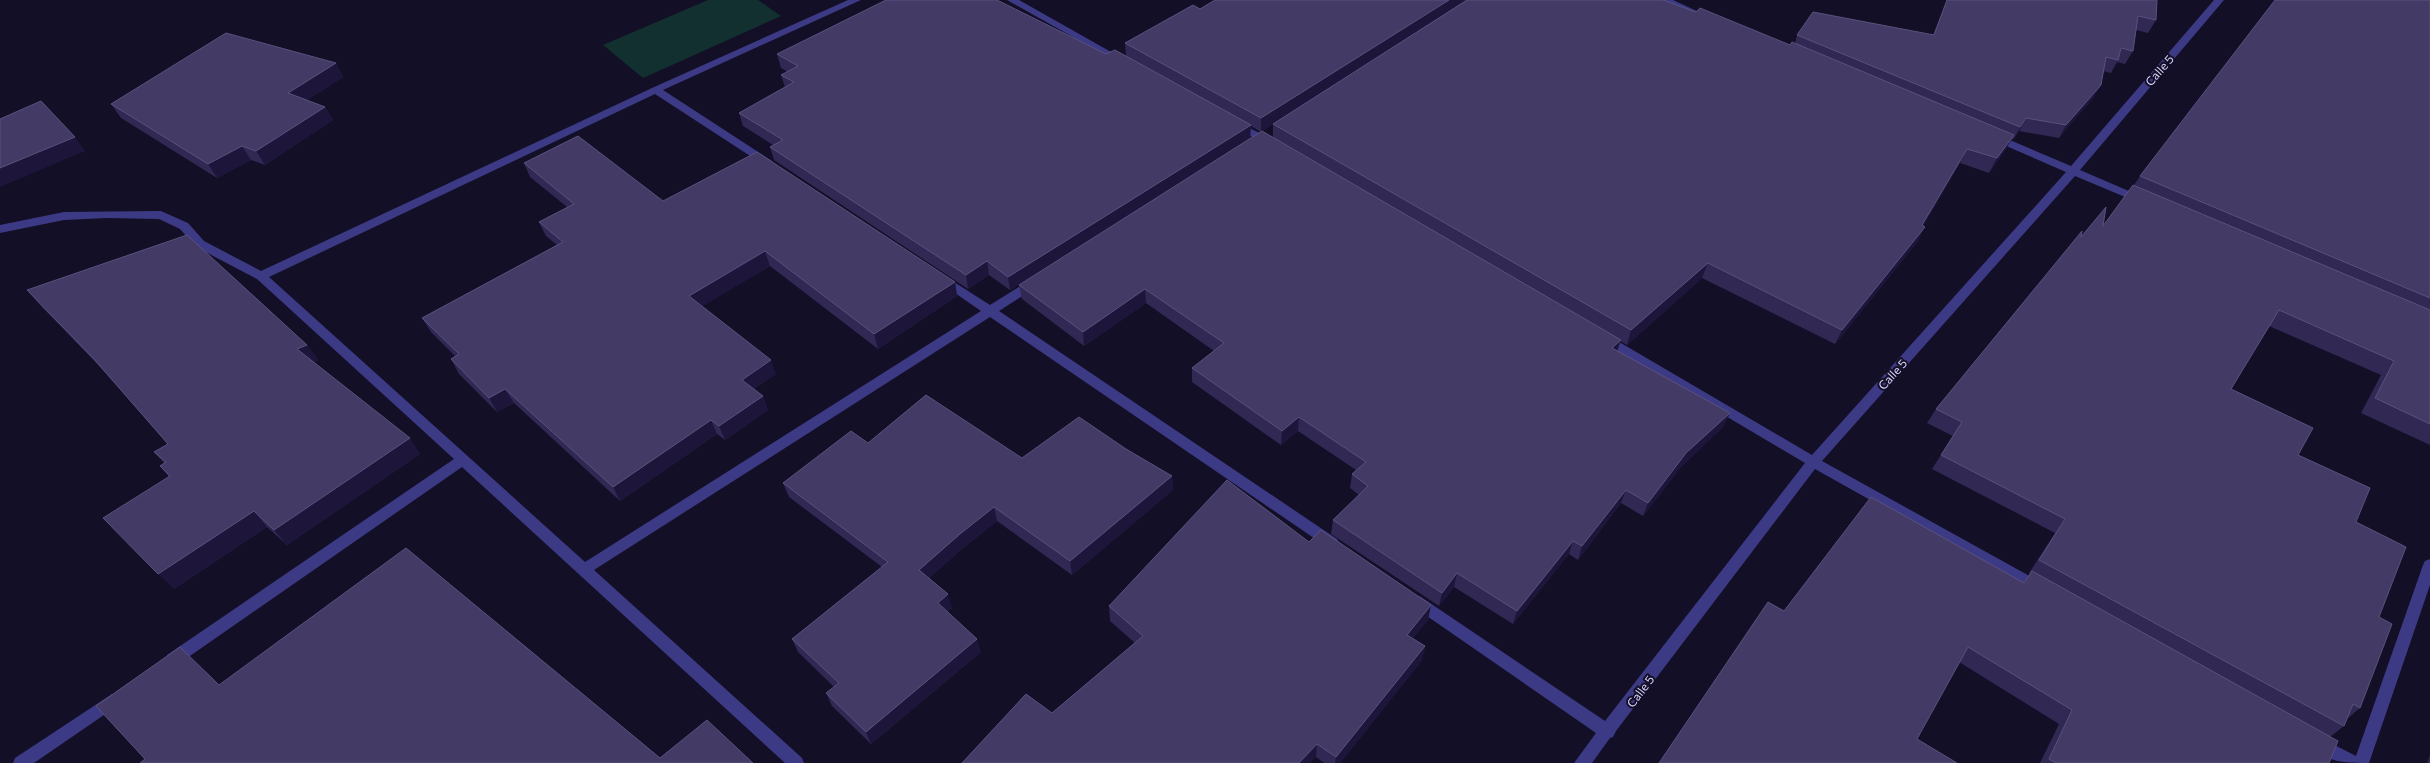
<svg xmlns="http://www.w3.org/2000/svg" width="2430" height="763" font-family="Commissioner,sans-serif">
<rect width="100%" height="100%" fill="#130f26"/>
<!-- green -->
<polygon fill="#12302f" points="708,0 758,0 781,16 643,78 603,45"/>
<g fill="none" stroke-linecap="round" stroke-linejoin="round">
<!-- minor -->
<g fill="#3d3a85" fill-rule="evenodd">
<polygon points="848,0 861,0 663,90 772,161 772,165 764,165 655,94 269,277 585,562 981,311 939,282 937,279 943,275 990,305 1030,280 1038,280 1040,283 1038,286 999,311 1337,539 1339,543 1337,547 1332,549 1327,547 990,317 594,570 802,758 804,763 785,763 462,467 177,665 172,667 167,665 165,660 167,655 454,459 257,279 196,247 180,229 159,219 107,218 64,220 0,233 0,225 64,212 161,211 188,223 204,241 261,271 652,88"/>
<polygon points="1007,0 1019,0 1127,61 1122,64 1119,63"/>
<polygon points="1660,0 1673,0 1699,12 1694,15 1691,14"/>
<polygon points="2214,0 2224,0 2080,170 2145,198 2146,200 2145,202 2137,202 2075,176 1822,461 2044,584 2046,588 2044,592 2039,594 2034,592 1815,469 1616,731 1613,737 1610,738 1592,763 1574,763 1596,733 1411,605 1409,601 1411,597 1416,595 1421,597 1605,721 1805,463 1601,342 1599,339 1601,336 1609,336 1812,455 2066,172 1990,139 1990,135 1998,135 2071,166"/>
<polygon points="1236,121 1275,141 1276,143 1275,145 1267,145 1232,126 1231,124"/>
<path d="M2430,559V585L2369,763C2351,763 2320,763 2311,744L2313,739L2319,737L2356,756L2423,565L2425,561Z"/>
<polygon points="112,694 117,696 120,701 117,706 34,763 13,763 15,758"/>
</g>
</g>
<!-- wall -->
<g fill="#312854">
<polygon points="1947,0 2157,0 2156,20 2148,33 2136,30 2133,51 2125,64 2117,62 2111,73 2103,71 2101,85 2093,98 2059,138 2019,131 2013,140 2011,139 2006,149 1989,173 1960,163 1923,226 1918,241 1835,344 1702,278 1627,345 1620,341 1617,350 1724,426 1681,467 1643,516 1621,503 1578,560 1569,554 1513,624 1454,587 1439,606 1331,534 1333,520 1359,495 1350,488 1352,474 1356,470 1298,431 1281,445 1192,382 1192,368 1214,351 1146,303 1084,346 1022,299 1019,285 1273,137 1273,124 1261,132 1251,126 1250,138 1010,290 989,275 968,289 774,160 770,147 773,145 743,126 739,113 785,87 781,75 788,72 781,68 777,54 1106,54 1126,56 1125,43 1200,9 1790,45 1795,43 1797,35 1933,35"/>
<polygon points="2430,0 2430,445 2361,413 2381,375 2269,326 2231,389 2298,455 2356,522 2379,617 2360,708 2347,719 2344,726 2330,737 2329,763 2040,763 2059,724 1959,662 1659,763 1784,611 2023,583 2030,574 2029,573 2055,533 1932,469 1953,436 1927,423 1936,409 2081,237 2103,226 2134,185 2140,176"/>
<polygon points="336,63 343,77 307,100 325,107 333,120 265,165 251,160 217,178 121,118 111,104"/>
<polygon points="524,163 955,282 957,296 878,349 770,266 702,306 776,374 754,389 763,396 768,410 725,440 717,434 620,501 514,403 497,412 459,374 451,359 455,356 431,332 422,318 557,245 546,236 539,222 567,207 530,177"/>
<polygon points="27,290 307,345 318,360 314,362 420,454 287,545 267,527 174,589 169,477 160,466 164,463 154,452 168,444 106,373 41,306"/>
<polygon points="868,443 1022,458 1126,449 1172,476 1173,490 1072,575 997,521 963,548 929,578 952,608 947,612 981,652 871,744 832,706 826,693 834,687 798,652 792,639 882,567 789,497 783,483"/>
<polygon points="1309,542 1431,605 1428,620 1413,638 1425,646 1422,660 1340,763 1324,763 1316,757 1052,713 1135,643 1110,621 1109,606"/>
<polygon points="2430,755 2430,763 2427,763"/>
</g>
<!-- shaded-wall -->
<g fill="#1d163a">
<polygon points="1449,0 1468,0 1261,132 1261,118"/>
<polygon points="336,63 343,77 296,107 288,93"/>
<polygon points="2101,85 2093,98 2059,138 2066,125"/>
<polygon points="325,107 333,120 265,165 256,151"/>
<polygon points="2026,118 2019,131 2013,140 2020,127"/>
<polygon points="1251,125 1250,138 1010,290 1008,277"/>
<polygon points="2014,135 2006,149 1989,173 1997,158"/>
<polygon points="75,137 85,151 0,187 0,168"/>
<polygon points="242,146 251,160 217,178 208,164"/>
<polygon points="1967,149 1960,163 1915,240 1922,225"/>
<polygon points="1925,227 1918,241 1835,344 1842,330"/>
<polygon points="765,251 770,266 695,311 689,296"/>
<polygon points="987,261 989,275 968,289 966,275"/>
<polygon points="1708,263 1702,278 1627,345 1631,330"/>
<polygon points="955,282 957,296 878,349 874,334"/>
<polygon points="1145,289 1146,303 1084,346 1083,332"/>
<polygon points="1621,340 1616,354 1612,348"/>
<polygon points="307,345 318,360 309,365 297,349"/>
<polygon points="771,360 776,374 747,394 742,380"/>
<polygon points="505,389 514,403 497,412 489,398"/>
<polygon points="763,396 768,410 725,440 719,426"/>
<polygon points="1730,413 1724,426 1681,467 1643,516 1648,503 1686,453"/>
<polygon points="1299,417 1298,431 1281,445 1282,431"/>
<polygon points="711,420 717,434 620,501 613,487"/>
<polygon points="410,438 420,454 287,545 274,530"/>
<polygon points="1172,476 1173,490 1072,575 1070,561"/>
<polygon points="1626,490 1621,503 1578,560 1582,546"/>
<polygon points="994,507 997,521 963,548 923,583 919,570 960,534"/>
<polygon points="254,511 267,527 174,589 158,574"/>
<polygon points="1573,541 1569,554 1513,624 1517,611"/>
<polygon points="1457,573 1454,587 1439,606 1442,593"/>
<polygon points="948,594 952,608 941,617 938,603"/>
<polygon points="1431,605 1428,620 1404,649 1407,635"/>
<polygon points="977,639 981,652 871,744 866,732"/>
<polygon points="1425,646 1422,660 1340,763 1335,763 1336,757"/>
<polygon points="1317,744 1316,757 1310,763 1299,763"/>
</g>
<!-- building -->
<g fill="#433a66" stroke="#5a527e">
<polygon points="886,0 997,0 1106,54 1115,50 1251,125 1008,277 987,261 966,275 770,147 783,140 739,113 794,82 781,75 798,66 777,54"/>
<polygon points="1215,0 1449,0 1261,118 1125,43 1193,5 1200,9"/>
<polygon points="1467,0 1663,0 1696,12 1700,8 1790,45 1792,42 2014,135 1997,158 1967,149 1922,225 1925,227 1842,330 1708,263 1631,330 1273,124"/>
<polygon points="1947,0 2157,0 2156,20 2138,16 2133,51 2121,48 2118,60 2106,57 2101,85 2066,125 2026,118 2020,127 1797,35 1813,12 1934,35"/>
<polygon points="2275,0 2430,0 2430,298 2140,176"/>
<polygon points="226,33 336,63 288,93 325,107 256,151 242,146 208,164 111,104"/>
<polygon points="41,101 75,137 0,168 0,119"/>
<polygon points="1262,131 1621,340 1612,348 1730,413 1686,453 1648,503 1626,490 1582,546 1573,541 1517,611 1457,573 1442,593 1333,520 1368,486 1352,474 1366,462 1299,417 1282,431 1192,368 1224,343 1145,289 1083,332 1019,285"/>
<polygon points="578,136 663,201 757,152 955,282 874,334 765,251 689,296 771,360 742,380 763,396 719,426 711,420 613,487 505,389 489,398 451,359 459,354 422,318 563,242 539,222 574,204 524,163"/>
<polygon points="2133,185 2430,310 2430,424 2375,398 2394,361 2279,310 2231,389 2313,428 2298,455 2370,488 2356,522 2406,547 2379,617 2392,624 2360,708 2353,704 2344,726 2039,560 2065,519 1941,455 1962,422 1936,409 2082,231 2081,237 2106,207 2103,226"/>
<polygon points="187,235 307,345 297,349 410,438 274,530 254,511 158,574 103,518 170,476 160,466 166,462 154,452 168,444 93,358 27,290"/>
<polygon points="926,395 1022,458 1079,417 1126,449 1172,476 1070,561 994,507 960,534 919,570 948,594 938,603 977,639 866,732 826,693 839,683 792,639 888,562 783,483 851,431 868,443"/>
<polygon points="1227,480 1309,542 1321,530 1431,605 1407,635 1425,646 1336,757 1317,744 1299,763 962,763 1026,694 1052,713 1143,636 1109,606"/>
<polygon points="1871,497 2024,583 2032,571 2338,741 2329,763 2056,763 2049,759 2072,710 1968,647 1917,739 1957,763 1659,763 1768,602 1784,611"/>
<polygon points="406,548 660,758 707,720 753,763 140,763 145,759 96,706 180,647 219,685"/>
</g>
<g text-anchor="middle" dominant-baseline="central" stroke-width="4" stroke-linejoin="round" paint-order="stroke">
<!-- street labels -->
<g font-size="12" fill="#d9d4ff" stroke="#130f26">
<text transform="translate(2159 70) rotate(-49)">Calle 5</text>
<text transform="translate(1892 374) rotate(-48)">Calle 5</text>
<text transform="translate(1640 691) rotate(-53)">Calle 5</text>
</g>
</g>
</svg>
